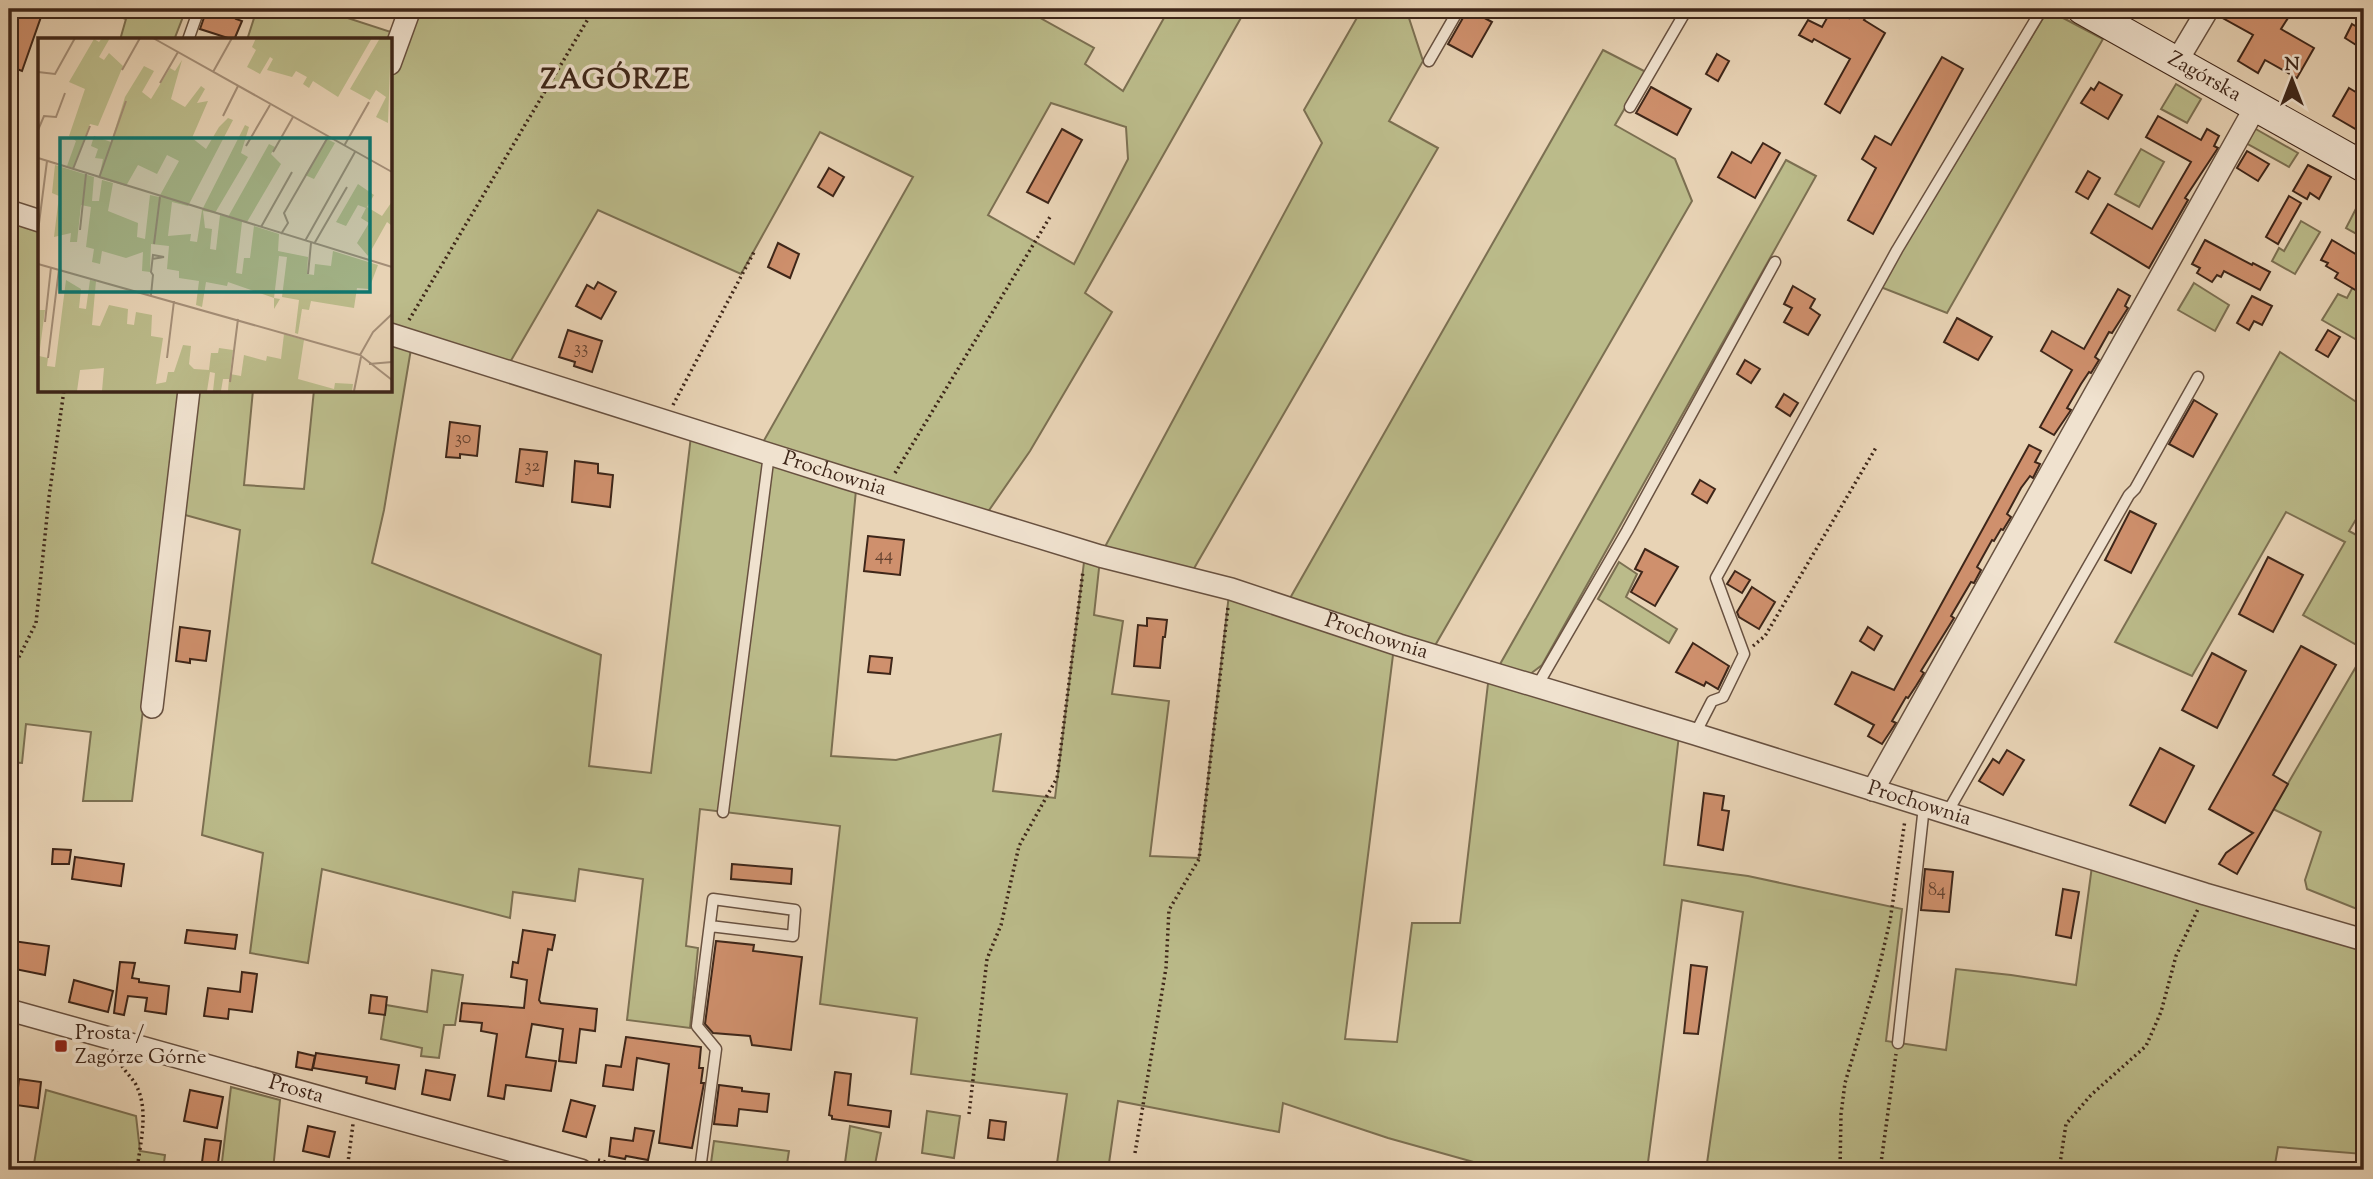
<svg xmlns="http://www.w3.org/2000/svg" width="2373" height="1179" font-family="'Sorts Mill Goudy',serif">
<rect width="100%" height="100%" fill="#e8d3b5"/>
<filter id="stains"><feTurbulence type="fractalNoise" baseFrequency=".00286" numOctaves="4"/><feColorMatrix values="0 0 0 0 .2 0 0 0 0 .09 0 0 0 0 .02 0 0 0 .5 -.17"/></filter>
<radialGradient id="worn" r=".72"><stop offset=".6" stop-color="#630" stop-opacity="0"/><stop offset="1" stop-color="#630" stop-opacity=".3"/></radialGradient>
<!-- green -->
<g fill="#bbbb8a" stroke="#7c7052" stroke-width="2" fill-rule="evenodd">
<polygon points="98,9 186,9 174,40 120,40 126,19"/>
<polygon points="257,9 320,9 394,33 390,40 247,40"/>
<path d="M410,9H1024L1094,48L1085,64L1123,91L1169,9H1246L1085,293L1112,312L1030,451L983,519L758,451L913,177L820,132L741,274L598,210L505,371L390,334V64ZM1051,103L1126,127L1128,159L1074,264L988,215Z"/>
<polygon points="1362,9 1406,9 1423,61 1389,121 1438,148 1189,577 1100,556 1322,143 1304,110"/>
<polygon points="2048,10 2103,39 1947,313 1878,286 1906,244"/>
<polygon points="1603,50 1646,72 1615,125 1675,159 1692,201 1433,649 1285,607"/>
<polygon points="2176,84 2201,99 2187,123 2161,109"/>
<polygon points="2254,128 2298,153 2289,167 2246,143"/>
<polygon points="2141,149 2164,162 2139,207 2115,194"/>
<polygon points="1786,160 1816,176 1542,665 1529,675 1499,666"/>
<polygon points="2363,195 2364,196 2364,238 2346,228"/>
<polygon points="2301,221 2320,232 2295,274 2272,261 2279,248 2284,251"/>
<polygon points="9,222 40,231 40,390 253,390 244,485 304,489 314,390 390,390 390,343 411,349 384,510 372,563 601,655 589,766 651,773 691,436 856,490 831,756 896,760 1001,734 993,791 1055,798 1085,554 1100,559 1094,615 1123,621 1112,694 1169,701 1150,856 1199,858 1229,594 1394,647 1345,1039 1397,1042 1412,923 1460,923 1489,675 1679,735 1664,865 1748,876 1902,909 1886,1041 1946,1050 1956,969 2011,975 2076,985 2092,866 2364,951 2363,1154 2278,1147 2274,1170 1706,1170 1743,912 1682,900 1647,1170 1502,1170 1388,1138 1283,1103 1279,1132 1118,1101 1108,1170 1056,1170 1067,1094 911,1074 917,1018 820,1004 840,826 700,809 686,946 698,948 690,1028 627,1020 643,879 579,869 575,901 513,892 510,918 322,869 308,963 250,953 263,853 202,835 240,530 167,510 132,801 83,801 91,732 26,724 22,763 9,762"/>
<polygon points="2364,266 2364,287 2359,297 2364,300 2364,344 2322,320 2338,294 2347,298"/>
<polygon points="2194,283 2229,305 2215,331 2178,310"/>
<polygon points="2280,352 2364,407 2364,506 2349,531 2364,539 2364,649 2303,615 2345,542 2286,512 2192,676 2115,642"/>
<polygon points="1619,562 1637,574 1626,597 1677,629 1669,643 1598,599"/>
<polygon points="2364,653 2364,896 2357,909 2307,889 2305,880 2321,832 2273,809"/>
<polygon points="432,970 463,975 455,1025 444,1025 439,1058 421,1056 422,1048 381,1039 386,1005 427,1012"/>
<polygon points="231,1087 280,1100 273,1170 221,1170"/>
<polygon points="46,1090 136,1116 140,1151 165,1155 163,1170 33,1170"/>
<polygon points="927,1111 960,1116 954,1158 922,1153"/>
<polygon points="850,1126 881,1133 874,1170 844,1170"/>
<polygon points="714,1141 789,1151 786,1170 710,1170"/>
</g>
<!-- building -->
<g fill="#cf906d" stroke="#3e2619" stroke-width="2">
<polygon points="13,9 28,9 42,14 22,71 9,66 9,20"/>
<polygon points="207,9 240,9 236,19 242,21 234,40 200,29"/>
<polygon points="1468,9 1492,22 1472,57 1448,44"/>
<polygon points="1832,9 1849,18 1853,9 1866,17 1864,20 1885,33 1840,113 1825,104 1850,59 1814,39 1812,42 1799,35 1808,20 1822,27"/>
<polygon points="2221,9 2272,9 2288,18 2281,29 2314,48 2297,78 2265,60 2258,73 2238,61 2253,35 2219,16"/>
<polygon points="2352,24 2364,31 2364,50 2345,38"/>
<polygon points="1717,54 1729,61 1718,81 1706,74"/>
<polygon points="1942,57 1963,69 1873,234 1848,220 1876,168 1862,159 1875,136 1891,145"/>
<polygon points="2099,82 2122,95 2108,119 2081,103 2091,88 2094,90"/>
<polygon points="1651,87 1691,109 1677,135 1636,113"/>
<polygon points="2349,88 2364,97 2364,121 2359,131 2333,116"/>
<polygon points="2158,116 2201,140 2207,129 2219,136 2214,146 2218,148 2185,198 2188,200 2149,268 2091,233 2108,204 2152,229 2191,162 2146,137"/>
<polygon points="1062,129 1082,140 1048,203 1027,192"/>
<polygon points="1763,143 1780,153 1755,198 1718,177 1732,152 1751,163"/>
<polygon points="2247,151 2269,164 2258,181 2237,168"/>
<polygon points="2308,165 2331,177 2319,199 2310,193 2307,199 2293,191"/>
<polygon points="829,168 844,177 833,196 818,187"/>
<polygon points="2088,171 2100,178 2088,199 2076,192"/>
<polygon points="2289,196 2301,203 2278,244 2266,237"/>
<polygon points="2205,240 2252,265 2253,263 2270,272 2260,290 2224,271 2221,277 2217,275 2212,282 2197,273 2200,268 2192,264"/>
<polygon points="2332,240 2364,259 2364,295 2335,278 2338,273 2326,266 2328,263 2321,260"/>
<polygon points="778,243 799,254 790,278 768,267"/>
<polygon points="598,282 616,292 601,319 576,306 587,285 594,289"/>
<polygon points="1793,286 1815,299 1810,308 1820,315 1808,335 1784,322 1792,308 1784,304"/>
<polygon points="2118,289 2130,296 2125,306 2128,308 2112,333 2109,332 2095,357 2099,360 2091,373 2089,372 2081,384 2067,408 2071,410 2054,435 2040,427 2072,370 2041,351 2052,331 2084,349"/>
<polygon points="2252,296 2272,306 2262,325 2254,321 2249,330 2237,323"/>
<polygon points="1957,318 1992,337 1978,360 1944,342"/>
<polygon points="568,330 602,341 592,372 574,366 575,362 559,357"/>
<polygon points="2328,330 2340,337 2328,357 2316,350"/>
<polygon points="1745,360 1760,369 1751,383 1737,374"/>
<polygon points="1784,394 1798,403 1790,416 1776,407"/>
<polygon points="2194,400 2217,414 2193,457 2169,444"/>
<polygon points="450,422 480,426 477,456 460,454 460,458 446,457"/>
<polygon points="2029,445 2041,451 2035,462 2040,464 2033,478 2030,476 2021,488 2007,514 2011,517 2003,530 2001,529 1994,541 1992,540 1977,567 1981,570 1974,583 1971,582 1951,616 1954,618 1921,671 1924,673 1916,686 1908,698 1906,697 1892,721 1896,723 1882,744 1868,736 1874,725 1835,704 1852,672 1894,690"/>
<polygon points="520,449 547,452 543,486 516,482"/>
<polygon points="575,461 598,464 598,473 613,475 610,507 572,502"/>
<polygon points="1700,480 1715,489 1707,503 1692,494"/>
<polygon points="2130,511 2156,524 2131,573 2105,560"/>
<polygon points="868,536 904,540 900,575 864,571"/>
<polygon points="1645,549 1678,567 1655,606 1631,592 1642,572 1635,569"/>
<polygon points="2268,557 2303,575 2273,632 2239,614"/>
<polygon points="1735,571 1750,580 1742,593 1727,584"/>
<polygon points="1752,587 1775,602 1759,629 1739,617 1737,612"/>
<polygon points="1147,618 1167,620 1165,637 1163,637 1160,668 1134,666 1138,625 1147,626"/>
<polygon points="180,627 210,631 206,661 190,659 190,663 176,661"/>
<polygon points="1868,627 1882,636 1874,650 1860,641"/>
<polygon points="1693,643 1729,666 1718,689 1706,682 1704,686 1676,672"/>
<polygon points="2301,646 2336,665 2273,775 2288,784 2237,874 2219,864 2226,853 2253,833 2209,809"/>
<polygon points="2212,653 2246,671 2217,728 2182,710"/>
<polygon points="870,656 892,658 890,674 868,672"/>
<polygon points="2160,748 2194,766 2165,823 2130,805"/>
<polygon points="2007,750 2024,760 2003,795 1979,781 1993,759 1999,763"/>
<polygon points="1704,793 1724,796 1722,810 1729,811 1723,850 1698,845"/>
<polygon points="53,849 71,850 69,864 52,864"/>
<polygon points="75,857 124,864 121,886 72,879"/>
<polygon points="732,864 792,869 791,884 731,879"/>
<polygon points="1925,869 1953,872 1949,912 1921,910"/>
<polygon points="2063,889 2079,892 2071,938 2056,935"/>
<polygon points="187,930 237,935 235,949 185,943"/>
<polygon points="523,930 555,935 552,950 548,949 539,1000 541,1003 597,1009 595,1031 580,1029 576,1063 559,1061 563,1029 532,1024 526,1057 556,1061 551,1091 506,1085 504,1099 488,1096 497,1034 481,1031 482,1023 460,1021 462,1003 524,1008 527,980 511,977 513,962 518,963"/>
<polygon points="13,941 49,946 45,975 10,968"/>
<polygon points="716,941 754,945 753,951 802,957 791,1050 752,1045 750,1036 713,1033 705,1024"/>
<polygon points="120,962 135,963 132,978 139,979 139,982 169,986 166,1014 145,1011 147,998 128,996 124,1015 114,1013"/>
<polygon points="1691,965 1707,967 1698,1034 1684,1033"/>
<polygon points="242,972 257,974 252,1012 229,1009 228,1019 204,1016 208,988 240,992"/>
<polygon points="74,980 113,991 108,1012 69,1002"/>
<polygon points="371,995 387,997 385,1015 369,1013"/>
<polygon points="626,1037 701,1047 699,1068 703,1068 701,1083 704,1083 692,1148 659,1143 669,1064 637,1058 633,1090 603,1086 606,1065 621,1067"/>
<polygon points="298,1052 315,1056 312,1070 296,1067"/>
<polygon points="316,1053 399,1065 395,1089 366,1083 367,1077 313,1068"/>
<polygon points="426,1070 455,1075 450,1100 422,1094"/>
<polygon points="835,1072 851,1074 848,1105 891,1111 889,1127 832,1119 832,1116 829,1115"/>
<polygon points="19,1079 41,1082 38,1108 16,1105"/>
<polygon points="719,1085 742,1088 742,1091 769,1094 767,1112 739,1109 737,1126 714,1124"/>
<polygon points="190,1090 223,1097 217,1128 184,1121"/>
<polygon points="571,1100 595,1106 586,1137 563,1131"/>
<polygon points="990,1120 1006,1122 1004,1140 988,1138"/>
<polygon points="308,1126 335,1132 329,1157 303,1151"/>
<polygon points="635,1128 654,1131 648,1160 626,1156 625,1159 609,1156 611,1138 633,1141"/>
<polygon points="205,1139 221,1141 217,1170 201,1170"/>
</g>
<g fill="none" stroke-linecap="round" stroke-linejoin="round">
<defs>
<g id="lane">
<polyline points="188,40 199,9"/>
<polyline points="1429,61 1459,9"/>
<polyline points="1630,107 1687,9"/>
<polyline points="1537,686 1627,531 1775,262"/>
<polyline points="1695,734 1712,701 1723,697 1744,654 1716,578 1897,250 2042,9"/>
<polyline points="723,812 769,454"/>
<polyline points="1947,813 2129,495 2135,489 2198,377"/>
<polyline points="1898,1043 1924,806"/>
<polyline points="700,1170 716,1049 697,1026 713,899 795,910 793,936 710,926"/>
</g>
<g id="street">
<polyline points="2177,61 2208,9"/>
<polyline points="390,64 410,9"/>
<polyline points="9,211 40,221"/>
<path id="s1" d="M390,334L845,478L1100,556L1231,589L1399,645L1695,734L2205,894L2364,940"/>
<polyline points="152,707 189,390"/>
<polyline points="1873,790 2256,106"/>
<path id="s2" d="M9,1010L581,1170"/>
</g>
<g id="secondary">
<path id="s3" d="M2082,9L2364,167"/>
</g>
</defs>
<!-- lane casing -->
<use href="#lane" stroke="#685140" stroke-width="13"/>
<!-- street casing -->
<use href="#street" stroke="#685140" stroke-width="24"/>
<!-- secondary casing -->
<use href="#secondary" stroke="#3e2619" stroke-width="32"/>
<!-- path -->
<g stroke="#3e2619" stroke-width="3.5" stroke-dasharray="2 3.5" stroke-linecap="butt">
<polyline points="409,320 594,9"/>
<polyline points="673,405 754,252"/>
<polyline points="895,473 1050,217"/>
<polyline points="1753,646 1765,636 1877,446"/>
<polyline points="9,677 36,623 49,497 64,390"/>
<path d="M119,1061C123,1069 130,1076 135,1083C150,1109 140,1143 137,1170"/>
<polyline points="969,1114 987,959 1001,925 1019,846 1057,778 1083,571"/>
<polyline points="1135,1153 1166,968 1169,910 1199,859 1228,607"/>
<polyline points="598,1160 636,1170"/>
<polyline points="347,1170 353,1124"/>
<polyline points="1840,1170 1841,1114 1845,1083 1877,976 1890,921 1905,820"/>
<polyline points="1880,1170 1896,1054"/>
<polyline points="2059,1170 2066,1124 2091,1095 2146,1046 2161,1012 2176,956 2198,909"/>
</g>
<!-- lane -->
<use href="#lane" stroke="#f0e2cf" stroke-width="10"/>
<!-- street -->
<use href="#street" stroke="#f0e2cf" stroke-width="21"/>
<!-- secondary -->
<use href="#secondary" stroke="#f0e2cf" stroke-width="30"/>
</g>
<!-- markers -->
<rect fill="#8f2418" stroke="#f0e2cf" stroke-width="2.5" x="54" y="1039" width="14" height="14" rx="3.5"/>
<g text-anchor="middle" dominant-baseline="central" stroke-width="7" stroke-linejoin="round" paint-order="stroke">
<!-- number labels -->
<g font-size="18" fill="#62402e">
<text x="581" y="349">33</text>
<text x="463" y="439">30</text>
<text x="532" y="467">32</text>
<text x="884" y="556">44</text>
<text x="1937" y="891">84</text>
</g>
<!-- street labels -->
<g font-size="21" fill="#3e2619" stroke="#f0e2cf">
<text stroke="none"><textPath href="#s3" startOffset="140">Zagórska</textPath></text>
<text stroke="none"><textPath href="#s1" startOffset="466">Prochownia</textPath></text>
<text stroke="none"><textPath href="#s1" startOffset="1032">Prochownia</textPath></text>
<text stroke="none"><textPath href="#s1" startOffset="1600">Prochownia</textPath></text>
<text stroke="none"><textPath href="#s2" startOffset="298">Prosta</textPath></text>
</g>
<!-- poi labels -->
<g font-size="21" fill="#3e2619" stroke="#f0e2cf" text-anchor="start">
<text x="75" y="1034">Prosta /<tspan x="75" dy="24">Zagórze Górne</tspan></text>
</g>
<!-- district labels -->
<g font-size="28" font-weight="bold" letter-spacing="2" fill="#3e2619" stroke="#f0e2cf">
<text x="616" y="81">ZAGÓRZE</text>
</g>
</g>
<!-- overview -->
<g transform="translate(38 38)">
<rect width="354" height="354" fill="#e8d3b5"/>
<path d="M64,0H72L61,19L66,22L71,15L85,28L60,88L52,86L35,130L29,128L38,103L31,98L47,51L31,44L56,1L61,4ZM218,0H334L300,59L275,43L271,50L265,46L269,39L258,33L254,39L229,32L235,21L232,19L222,36L209,29L218,12L214,9ZM342,0H353L350,85L338,79L348,59L338,52L332,62L312,51ZM144,22L133,61L147,69L163,48L167,51L159,65L170,63L154,100L168,111L181,89L190,80L195,82L150,168L134,164L130,198L153,196L152,203L159,204L164,172L207,87L211,89L203,115L210,119L177,175L165,173L167,190L174,191L172,211L178,212L182,177L190,179L231,106L237,109L233,116L243,126L209,184H204L198,235L204,236L206,220H212L216,188L241,196L240,213L270,219L269,236L276,237L277,226L293,228L295,213L340,227L331,251L319,250L316,270L273,263L271,272L264,271L260,296L257,295L261,262L244,259L249,219L241,218L236,260L242,261L236,271V260L190,244L189,248L168,244L164,269L158,267L161,243L141,240V233L129,231L131,208L113,206L112,234L104,233L105,214L88,220L64,213L62,226L54,224L56,211L48,209L53,169L43,167L39,204H32L33,195L16,199L21,158L14,155L17,127L56,139L54,163H61L64,142L75,145L70,173L100,185L99,199L107,201L112,157L121,159L141,123L129,117L119,136L100,127L88,148L61,140L65,121L57,120L60,111L53,108L56,98L73,104L87,59L106,28L116,33L104,54L113,61L132,30L137,33ZM289,101L297,105L276,141L267,137ZM320,146L336,157L329,169L344,178L353,165V187L349,184L330,218L319,205L331,185L323,180L328,170L320,167L308,188L298,184ZM28,242L43,251L41,270L48,271L52,242L58,243L54,287L62,288L71,267L90,271L89,286L96,287L98,274L114,277L113,298L125,300L118,346L128,344L130,334H136L145,307L153,308L151,326L156,331L171,332L173,315H180L181,310L195,312L192,336L203,338L206,317L228,323L229,318L243,321L246,296L266,302L260,341L296,351L297,345L315,346L314,353H190L191,341H185L183,353H175L177,335L172,334L169,353H64L66,330L42,332L39,353H0V272H7L1,318L10,320L9,328L17,329Z" fill="#bbbb8a"/>
<path fill="none" stroke="#a48e77" stroke-width="2" d="M115,0L354,134M84,32L102,0M0,34L17,36L37,0M175,34L194,0M122,45L140,14M185,78L200,48M0,92L6,78L18,79L27,55M208,108L232,67M306,108L331,64M235,114L255,79M0,120L354,229M35,131L52,88M61,140L88,63M223,189L254,134M42,192L48,136M0,193L9,123M243,196L250,185L246,175L290,99M267,203L317,114M116,206L122,159M276,206L309,149M0,226L322,317M270,236L273,205M113,257L115,237L113,234L115,217L126,219L114,221M7,284L13,229M322,317L335,294L354,276M322,317L354,342M10,320L21,231M129,320L136,263M331,326L354,324M192,344L200,281M316,353L323,319"/>
<path fill="#0f766e" fill-opacity="0.15" stroke="#0f766e" stroke-width="3.5" d="M22,100H332V254H22Z"/>
<rect width="354" height="354" fill="none" stroke="#3e2619" stroke-width="3.5"/>
</g>
<!-- margin -->
<rect width="2373" height="1179" fill="none" stroke="#e8d3b5" stroke-width="35"/>
<rect x="10" y="10" width="2352" height="1158" fill="none" stroke="#3e2619" stroke-width="3.5"/>
<rect x="18" y="18" width="2338" height="1144" fill="none" stroke="#3e2619" stroke-width="2"/>
<!-- north arrow -->
<g transform="translate(2292 80)" stroke="#f0e2cf" stroke-width="5" paint-order="stroke">
<path d="M0-5L12 26L0 18L-12 26Z" fill="#3e2619"/>
<text y="-10" font-size="19" font-weight="bold" text-anchor="middle" fill="#3e2619">N</text>
</g>
<rect width="100%" height="100%" filter="url(#stains)"/>
<rect width="100%" height="100%" fill="url(#worn)"/>
</svg>
